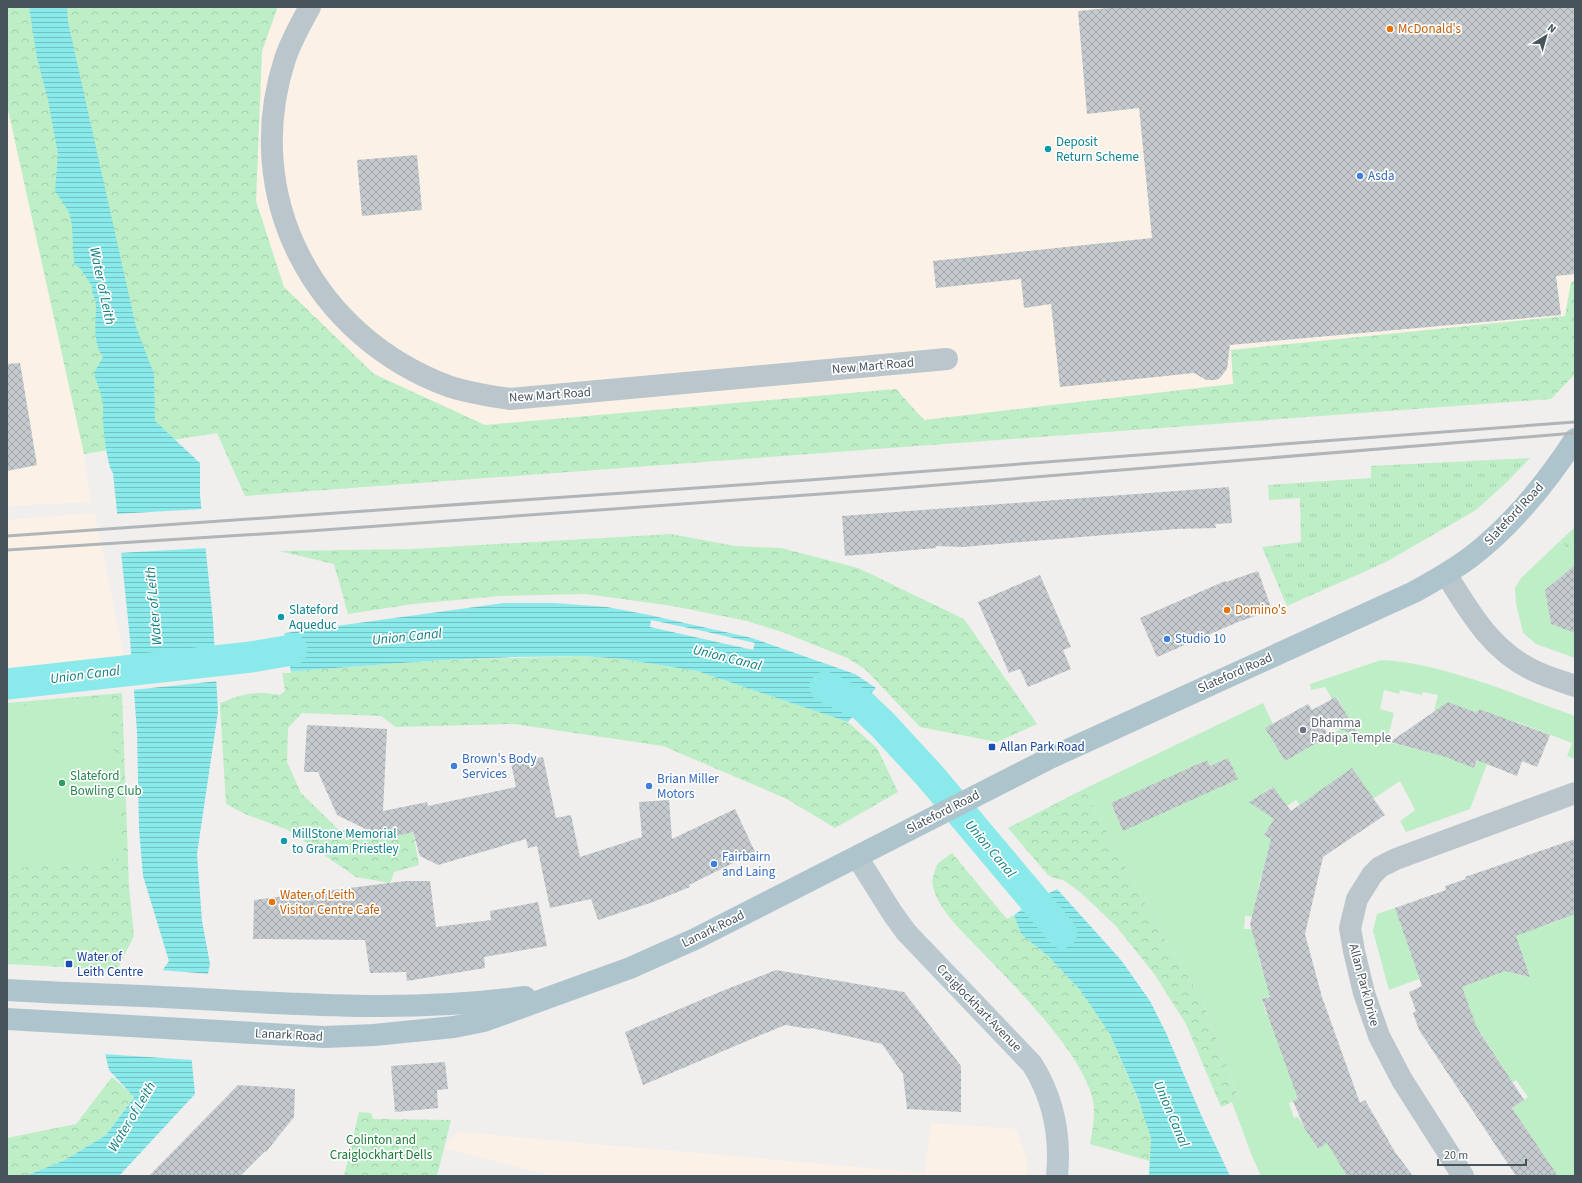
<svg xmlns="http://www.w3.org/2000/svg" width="1582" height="1183" font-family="'Source Sans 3',sans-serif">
<defs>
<pattern id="grass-tufts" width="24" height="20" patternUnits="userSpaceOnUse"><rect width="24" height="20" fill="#bdeec6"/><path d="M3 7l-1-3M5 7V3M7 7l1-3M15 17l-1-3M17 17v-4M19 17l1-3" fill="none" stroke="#a4ceac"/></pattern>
<pattern id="forest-crowns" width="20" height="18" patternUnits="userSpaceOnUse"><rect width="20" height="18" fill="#bdeec6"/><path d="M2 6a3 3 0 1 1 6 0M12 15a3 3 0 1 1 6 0" fill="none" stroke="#a4ceac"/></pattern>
<pattern id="water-rules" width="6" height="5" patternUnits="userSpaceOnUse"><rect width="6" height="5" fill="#8ae9ea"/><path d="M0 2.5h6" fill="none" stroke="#73c0c1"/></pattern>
<pattern id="building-cross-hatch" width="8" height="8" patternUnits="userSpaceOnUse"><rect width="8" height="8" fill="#c5cace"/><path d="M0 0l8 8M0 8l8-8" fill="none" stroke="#a2a7aa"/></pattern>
</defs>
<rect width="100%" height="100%" fill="#f1eeee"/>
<!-- commercial -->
<g fill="#fbf1e7">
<polygon points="281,7 1575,7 1575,281 1571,282 1565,316 1231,350 1233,384 924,420 896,389 485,425 374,374 284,287 256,201 262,51 277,9"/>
<polygon points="7,105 84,454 91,502 7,506"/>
<polygon points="95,513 129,683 7,697 7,520"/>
<polygon points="931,1123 1016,1129 1027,1160 1027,1176 553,1176 444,1148 458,1132 925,1173"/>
</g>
<!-- grass -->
<g fill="url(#grass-tufts)">
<polygon points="1530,458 1507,482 1476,510 1386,562 1287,606 1262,547 1301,542 1300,498 1269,500 1268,485 1371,478 1371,466"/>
<polygon points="1575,527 1575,558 1560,541"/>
</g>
<!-- forest -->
<g fill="url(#forest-crowns)">
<polygon points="7,7 276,7 277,9 262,51 256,201 284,287 374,374 485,425 896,389 924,420 1233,384 1231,350 1565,316 1571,282 1575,281 1575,374 1551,399 245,496 217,433 84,454 7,105"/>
<polygon points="671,534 735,546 781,548 858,568 964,619 1037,724 997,742 920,727 865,669 847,658 785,633 747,621 673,606 586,594 500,596 413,604 348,614 334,564 279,551 412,549"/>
<path d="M583,656L622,659L697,671L848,722L877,748L898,792L835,828L785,798L663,746L514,724L396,727L381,716L302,713L288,728L287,762L301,793L338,829L386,839L413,832L419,865L394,872L390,883L356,877L288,830L245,814L226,804L220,703C244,693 254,691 280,695L285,691L282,672L442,660Z"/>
<polygon points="122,693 129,887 134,936 117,970 7,964 7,703"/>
<polygon points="1084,789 1159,929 1202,999 1239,1099 1221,1107 1186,1024 1155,975 1116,926 1080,892 1063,880 1054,878 1048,875 1008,828"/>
<path d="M952,853L1007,919L1014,915L1021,934L1049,957L1080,990L1110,1034L1146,1119L1151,1138L1150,1161L1090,1144C1093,1129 1096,1111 1092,1096C1078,1048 1011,982 976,946C960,929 939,910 933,887C931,881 935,871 937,864Z"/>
<polygon points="112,1077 134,1096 106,1135 63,1161 25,1176 7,1175 7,1138 76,1124"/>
<polygon points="359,1112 371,1113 373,1119 451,1120 437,1176 344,1176"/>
</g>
<!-- garden -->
<g fill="#bdeec6" fill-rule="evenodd">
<polygon points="1560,541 1575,558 1575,565 1545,590 1551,624 1575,633 1575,658 1536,644 1523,633 1516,603 1515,588 1521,578"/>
<path d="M1381,660C1444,663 1515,695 1575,716V759L1567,756L1572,743L1514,721L1496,767L1487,764L1470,809L1406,832L1400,821L1415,810L1400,781L1373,799L1323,805L1315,794L1300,805L1296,800L1287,806L1272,787L1250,802L1274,819L1264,835L1286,846L1272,879L1261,876L1255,904L1269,917L1245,916L1244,929H1268L1277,944L1257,950L1261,966L1275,995L1262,999L1266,1014L1279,1011L1298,1099L1289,1103L1294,1118L1298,1117L1317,1148L1336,1137L1341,1165L1347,1176H1261L1252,1156L1232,1102L1239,1099L1202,999L1159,929L1084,789L1263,703L1273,724L1266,728L1285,761L1351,723L1337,697L1332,699L1325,687L1311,690L1310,684ZM1384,690L1399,694L1400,690L1422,695L1423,692L1438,695L1424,751L1387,742L1394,713L1380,709ZM1479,709L1494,715L1475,767L1439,754L1477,713ZM1228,758L1237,779L1123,830L1111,804L1207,760L1210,766Z"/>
<polygon points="109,697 124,858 7,869 7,707"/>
<polygon points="1575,891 1575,1175 1558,1176 1512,1108 1528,1097 1516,1080 1500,1091 1505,1071 1480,1032 1464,1040 1462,987 1479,981 1474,967 1454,966 1389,990 1373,931 1377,914 1395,908 1411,954 1461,948 1513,973 1530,977 1499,893 1547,925 1567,917 1560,896"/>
</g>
<!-- water -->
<g fill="url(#water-rules)">
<path d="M29,7H67L68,22L136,327L154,374L155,421L200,463V495L213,620L218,712L197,854L202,921L210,964L191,1053L195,1094L119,1176H25L63,1161L106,1135L134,1097L109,1070L105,1053L169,961L143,876L139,829L137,732L130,639L113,473C107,467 102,421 103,413C105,403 97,383 94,373L103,357C92,342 96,322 96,304C95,297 91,293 92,286L80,268L74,264L72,225L69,212L55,191L58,154L48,100L37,58Z"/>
<polygon points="504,603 555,603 607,607 649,615 752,638 855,674 876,688 848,722 697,671 622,659 583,656 513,657 442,660 282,672 278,634"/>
<polygon points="1057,889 1121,960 1150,1001 1166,1033 1202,1117 1230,1176 1149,1176 1151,1138 1139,1101 1110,1034 1080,990 1049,957 1021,934 1014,915 1033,901"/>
</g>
<!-- pier -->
<g fill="#f1eeee">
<polygon points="203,509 207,548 119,553 115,514"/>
<polygon points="651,620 703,631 755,643 753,650 650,627"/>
<polygon points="284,631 291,673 281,673 249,658 249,656 263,640"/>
<polygon points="216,649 218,681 132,690 129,657"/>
<polygon points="877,687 877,689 850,723 847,724"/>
<polygon points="1056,887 1058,887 1057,889 1033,901 1012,916 1012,914 1032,899"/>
<polygon points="160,970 210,974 193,1053 193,1060 103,1054"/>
</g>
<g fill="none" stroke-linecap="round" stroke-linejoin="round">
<!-- canal -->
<g stroke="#8ae9ea" stroke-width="31">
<polyline points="7,684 251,657 292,650"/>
<polyline points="825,687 862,705 883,725 930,776 1062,933"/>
</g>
</g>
<!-- building -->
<g fill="url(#building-cross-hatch)">
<polygon points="1119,7 1575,7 1575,274 1556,276 1561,315 1230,345 1227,369 1220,378 1216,380 1206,380 1194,373 1060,387 1051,304 1024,308 1021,279 936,288 933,261 1152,238 1139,108 1087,114 1078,11"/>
<polygon points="417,155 422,210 362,216 357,160"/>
<polygon points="20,363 37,465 7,471 7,364"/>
<polygon points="1229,487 1232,523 1215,524 1216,528 1176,529 963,547 936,546 936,548 845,556 842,516"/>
<polygon points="1575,565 1575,633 1551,624 1545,590"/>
<polygon points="1258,571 1272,610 1238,622 1157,657 1140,618 1225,581 1226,582"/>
<polygon points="1040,575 1071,647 1063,650 1071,669 1028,687 1020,669 1009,673 978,602"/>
<polygon points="1336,697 1358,734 1322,725 1328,734 1320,741 1285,761 1265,728 1308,704 1312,710"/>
<polygon points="1448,702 1477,713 1479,709 1550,735 1537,767 1522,761 1517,776 1477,760 1474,768 1443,756 1390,742"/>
<polygon points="307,725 387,729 383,811 427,802 428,806 516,787 511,763 543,757 556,818 571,815 580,857 642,837 639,802 669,800 672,839 735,809 755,852 689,885 690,887 653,902 598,920 591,899 550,908 537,846 528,848 526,839 438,865 420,856 413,832 386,839 337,815 318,772 304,772"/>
<polygon points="1228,758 1238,779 1123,831 1111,803 1207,760 1210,766"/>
<polygon points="1352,768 1385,815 1323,857 1305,934 1322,997 1360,1103 1365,1100 1395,1152 1413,1176 1347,1176 1327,1143 1318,1149 1305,1129 1293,1101 1298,1099 1262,999 1270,997 1250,924 1271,839 1264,835 1274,819 1249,802 1273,787 1291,811"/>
<polygon points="1575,839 1575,914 1516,936 1530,977 1505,971 1462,987 1477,1028 1524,1100 1512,1108 1558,1176 1516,1176 1419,1030 1413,1013 1416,1011 1409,992 1422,986 1395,908 1446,890 1445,886 1466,879 1465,877"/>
<polygon points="405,881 430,881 436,927 491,920 490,911 538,902 547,946 484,957 485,968 407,981 406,972 370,973 365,940 253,939 254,900"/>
<polygon points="776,970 904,992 961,1066 961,1112 907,1109 903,1074 882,1044 811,1028 810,1029 785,1025 643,1085 625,1032 727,989"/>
<polygon points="445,1062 448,1089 437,1090 438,1108 395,1112 391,1066"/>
<polygon points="238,1085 295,1089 294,1117 266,1152 265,1151 240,1176 149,1176"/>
</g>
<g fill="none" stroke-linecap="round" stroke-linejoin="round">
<!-- street -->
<g stroke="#bac6cb" stroke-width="22">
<path d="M310,7C301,23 291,41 285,59C240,197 314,336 448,386C468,393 490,396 510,399L947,359"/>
<path d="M1446,574C1470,613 1493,653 1537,672C1549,678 1562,681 1575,686"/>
<polyline points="1463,1176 1402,1080 1379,1036 1364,993 1354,951 1350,928 1357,899 1372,875 1380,867 1396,859 1575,793"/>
</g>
<!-- secondary -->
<path stroke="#bac9d0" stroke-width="22" d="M857,857L893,914L906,932L1032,1064C1054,1099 1061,1135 1057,1176"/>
<!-- primary -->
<g stroke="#aec4cd" stroke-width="22">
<path d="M7,990C72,994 136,995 201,999C309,1005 417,1012 525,997"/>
<path d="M7,1019L324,1037L374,1035L454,1027L484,1021L630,968L695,939L1050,758L1414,592C1434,581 1454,570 1472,556C1512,525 1547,482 1575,439"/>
</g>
<!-- rail -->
<g stroke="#b0b5b8" stroke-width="3">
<polyline points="7,536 809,480 1575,422"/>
<polyline points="7,550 309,531 876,490 1575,433"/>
</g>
</g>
<!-- markers -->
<g fill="#e8710a" stroke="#fff" stroke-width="1.5">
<circle cx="1390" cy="29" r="4"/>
<circle cx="1227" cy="610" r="4"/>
<circle cx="272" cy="902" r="4"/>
</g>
<g fill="#0f9aa8" stroke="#fff" stroke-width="1.5">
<circle cx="1048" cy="149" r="4"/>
<circle cx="281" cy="617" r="4"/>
<circle cx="284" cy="841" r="4"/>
</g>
<g fill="#3f7fe0" stroke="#fff" stroke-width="1.5">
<circle cx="1360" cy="176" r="4"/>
<circle cx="1167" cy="639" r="4"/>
<circle cx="454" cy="766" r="4"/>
<circle cx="649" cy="786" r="4"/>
<circle cx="714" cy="864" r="4"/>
</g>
<circle fill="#6b7280" stroke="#fff" stroke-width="1.5" cx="1303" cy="730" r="4"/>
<g fill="#1a4fb4" stroke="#fff" stroke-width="1.5">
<rect x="988" y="743" width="8" height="8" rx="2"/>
<rect x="65" y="960" width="8" height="8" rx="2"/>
</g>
<circle fill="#2e9e5b" stroke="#fff" stroke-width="1.5" cx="62" cy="783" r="4"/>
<g text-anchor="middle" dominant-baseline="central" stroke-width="3.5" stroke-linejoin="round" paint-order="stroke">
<!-- food labels -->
<g font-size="13" fill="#c56008" stroke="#fff" text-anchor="start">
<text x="1398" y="29">McDonald's</text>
<text x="1235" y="610">Domino's</text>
<text x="280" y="895">Water of Leith<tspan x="280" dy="15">Visitor Centre Cafe</tspan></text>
</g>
<!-- culture labels -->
<g font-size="13" fill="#0d838f" stroke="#fff" text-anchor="start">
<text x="1056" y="142">Deposit<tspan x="1056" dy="15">Return Scheme</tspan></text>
<text x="289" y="610">Slateford<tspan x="289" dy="15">Aqueduc</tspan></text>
<text x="292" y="834">MillStone Memorial<tspan x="292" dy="15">to Graham Priestley</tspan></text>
</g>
<!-- shop labels -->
<g font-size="13" fill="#366cbe" stroke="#fff" text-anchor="start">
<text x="1368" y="176">Asda</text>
<text x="1175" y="639">Studio 10</text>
<text x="462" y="759">Brown's Body<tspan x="462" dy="15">Services</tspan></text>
<text x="657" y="779">Brian Miller<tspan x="657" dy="15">Motors</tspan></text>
<text x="722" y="857">Fairbairn<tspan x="722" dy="15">and Laing</tspan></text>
</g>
<!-- street labels -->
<g font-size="13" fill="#46555b" stroke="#fff">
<text transform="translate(873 366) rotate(-5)">New Mart Road</text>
<text transform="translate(550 395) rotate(-4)">New Mart Road</text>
<text transform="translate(1514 514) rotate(-47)">Slateford Road</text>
<text transform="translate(1235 673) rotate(-24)">Slateford Road</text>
<text transform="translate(943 812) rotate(-27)">Slateford Road</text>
<text transform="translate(713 929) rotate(-26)">Lanark Road</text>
<text transform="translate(1364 985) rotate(75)">Allan Park Drive</text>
<text transform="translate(979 1008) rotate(46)">Craiglockhart Avenue</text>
<text transform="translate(289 1035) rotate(3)">Lanark Road</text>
</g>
<!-- worship labels -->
<g font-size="13" fill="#5b616d" stroke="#fff" text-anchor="start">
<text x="1311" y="723">Dhamma<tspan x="1311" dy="15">Padipa Temple</tspan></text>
</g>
<!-- transit labels -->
<g font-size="13" fill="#164399" stroke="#fff" text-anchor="start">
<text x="1000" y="747">Allan Park Road</text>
<text x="77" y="957">Water of<tspan x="77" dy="15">Leith Centre</tspan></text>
</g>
<!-- leisure labels -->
<g font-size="13" fill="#27864d" stroke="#fff" text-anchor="start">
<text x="70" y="776">Slateford<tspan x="70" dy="15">Bowling Club</tspan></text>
</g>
<!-- park labels -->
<g font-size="13" fill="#187b36" stroke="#fff">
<text x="381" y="1140">Colinton and<tspan x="381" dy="15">Craiglockhart Dells</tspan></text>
</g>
<!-- water labels -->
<g font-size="14" font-style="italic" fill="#108081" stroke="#fff">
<text transform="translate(102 286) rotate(78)">Water of Leith</text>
<text transform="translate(154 606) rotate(-95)">Water of Leith</text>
<text transform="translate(407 637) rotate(-6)">Union Canal</text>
<text transform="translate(727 658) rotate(14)">Union Canal</text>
<text transform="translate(85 675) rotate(-7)">Union Canal</text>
<text transform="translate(990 849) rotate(50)">Union Canal</text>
<text transform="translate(1171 1114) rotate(67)">Union Canal</text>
<text transform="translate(132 1117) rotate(-59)">Water of Leith</text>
</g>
</g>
<!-- border -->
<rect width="1582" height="1183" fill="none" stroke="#46555b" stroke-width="16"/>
<!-- north arrow -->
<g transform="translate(1546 36) rotate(37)" stroke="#ffffff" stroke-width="3" paint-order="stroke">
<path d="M0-3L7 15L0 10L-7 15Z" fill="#46555b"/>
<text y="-6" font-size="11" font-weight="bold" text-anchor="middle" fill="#46555b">N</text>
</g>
<!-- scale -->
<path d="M1438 1159v6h88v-6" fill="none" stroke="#46555b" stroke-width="2"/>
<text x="1444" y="1159" font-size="12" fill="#46555b" stroke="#ffffff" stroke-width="3" paint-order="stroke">20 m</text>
</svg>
